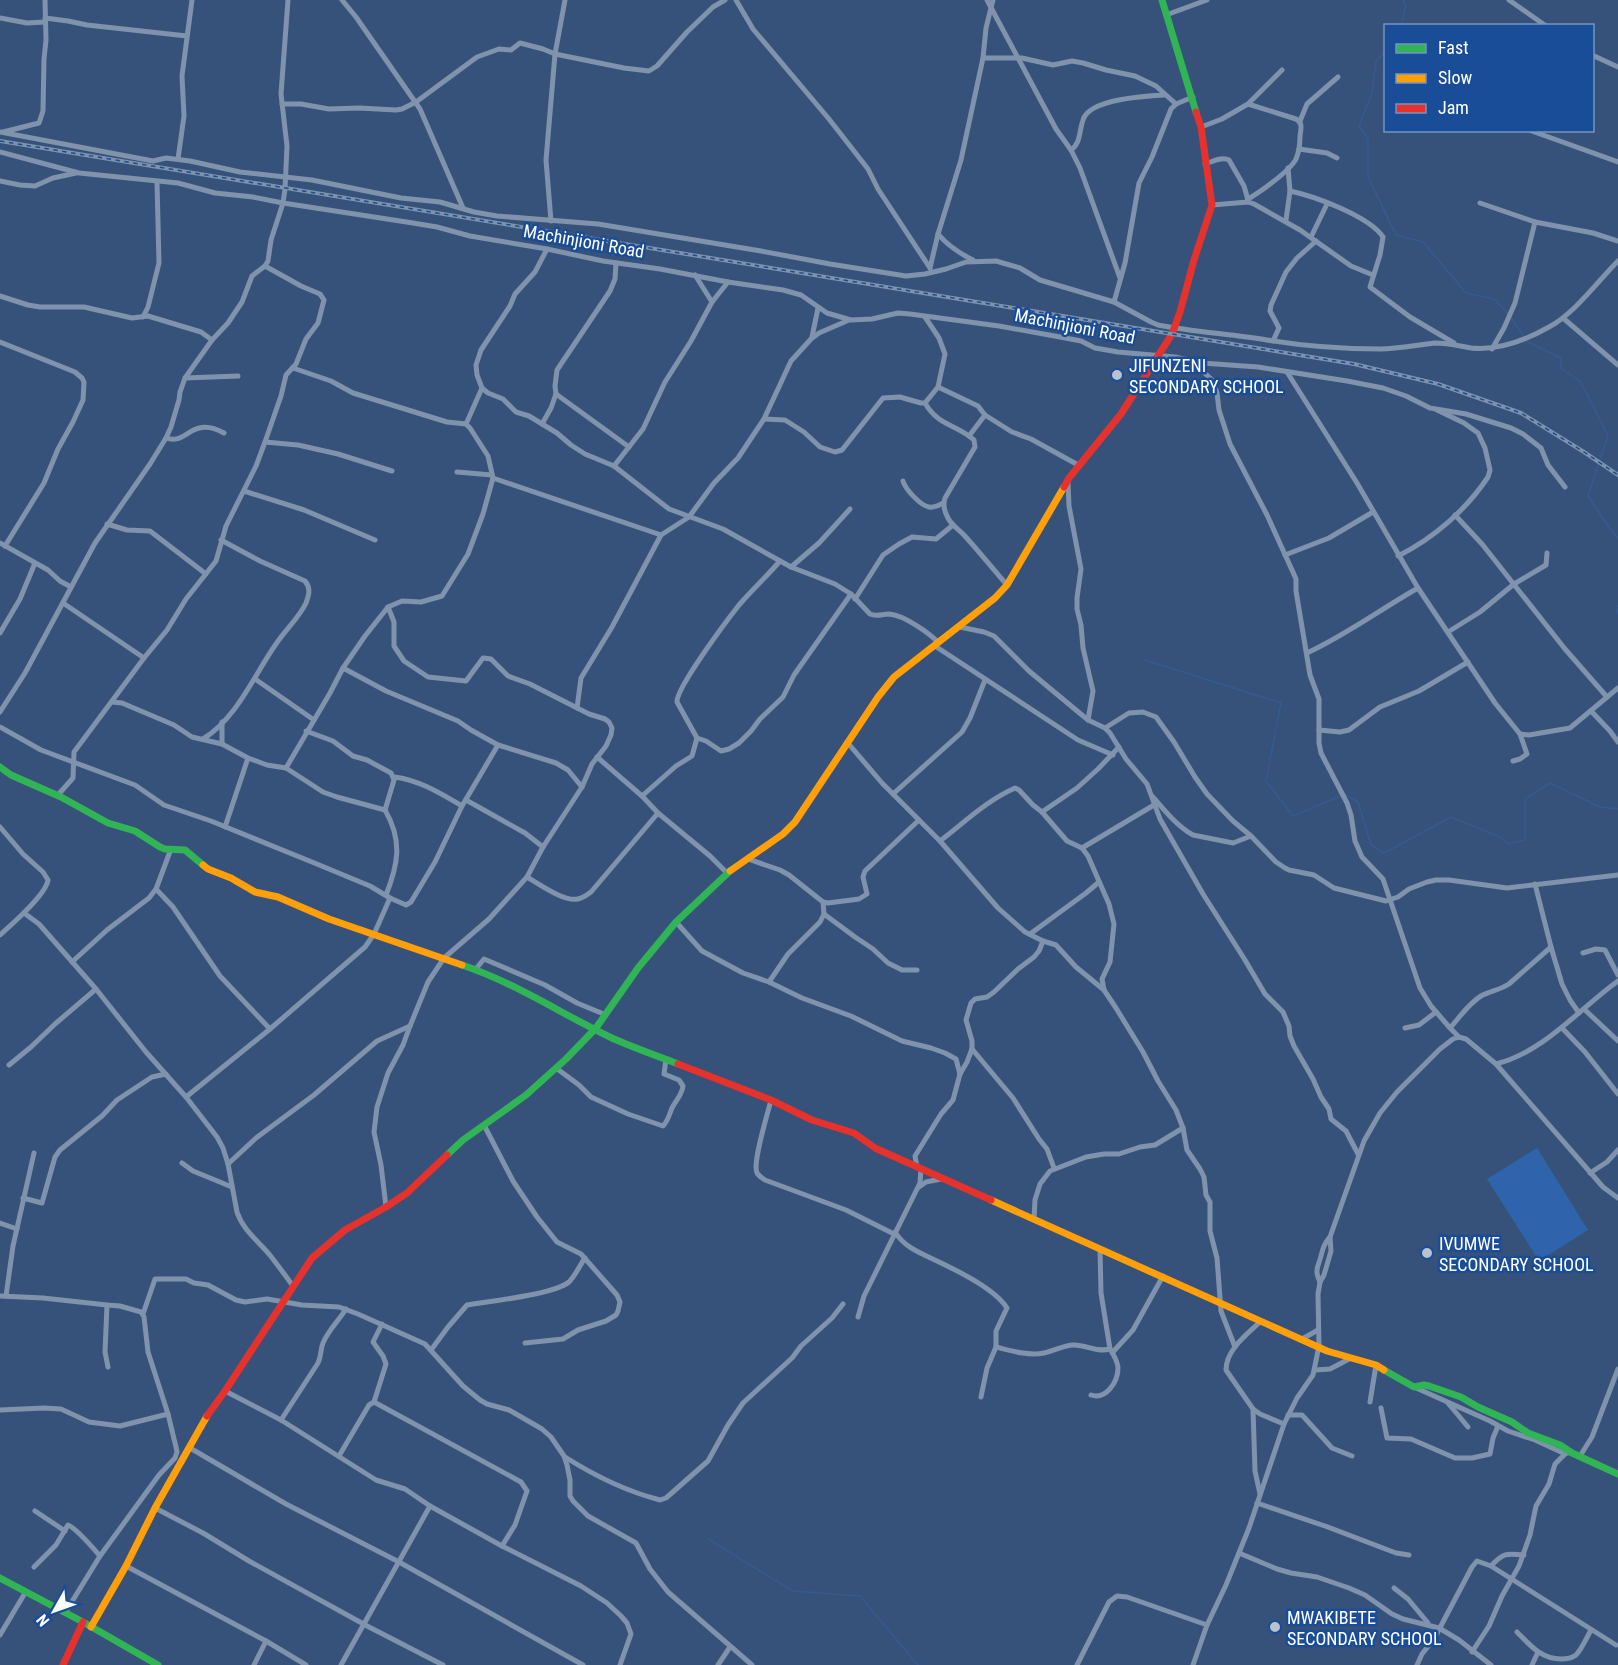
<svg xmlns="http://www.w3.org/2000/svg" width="1618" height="1665" font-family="'Roboto Condensed',sans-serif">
<rect width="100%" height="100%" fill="#37527a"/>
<!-- green -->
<polygon fill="#2f64ac" points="1537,1148 1588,1230 1539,1261 1487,1179"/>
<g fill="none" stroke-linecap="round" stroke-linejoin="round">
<!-- stream -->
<g stroke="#365a8f" stroke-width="1.5">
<polyline points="1401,26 1406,5 1403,0"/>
<polyline points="1386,50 1376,62 1372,93 1359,126 1368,139 1368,177 1396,235 1423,242 1466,293 1494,299 1508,314"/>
<polyline points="1511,318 1524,336"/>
<polyline points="1526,341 1561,358 1561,368 1580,381 1608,435 1588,496 1611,530 1618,538"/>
<polyline points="1618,606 1616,607 1618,614"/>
<polyline points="1145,660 1281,703 1266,781 1293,816 1345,794 1358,802 1371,845 1384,853 1451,817 1500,837 1509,844 1525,840 1525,799 1550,783 1600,807 1618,809"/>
<polyline points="708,1539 793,1591 860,1596 918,1665"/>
</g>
<!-- street -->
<g stroke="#8093ad" stroke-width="5">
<polyline points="342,0 356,17 420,109 463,208"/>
<polyline points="736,0 753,29 829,119 868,169 878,189 930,268"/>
<polyline points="987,0 1056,129 1071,150 1080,168 1120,278"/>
<polyline points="1509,0 1546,26"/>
<polyline points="1166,15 1207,0"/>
<polyline points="0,18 27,23 45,22"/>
<polyline points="45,18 68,21 87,25 187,36"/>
<polyline points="1592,55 1618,67"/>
<polyline points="983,58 1022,58 1053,65 1072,61 1083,63 1106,70 1135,76 1156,86 1176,104"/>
<polyline points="282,104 301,104 329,109 359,108 396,110 402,109 416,102 477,57 499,49 511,50 520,43 543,49 555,54 624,68 649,71 657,66 687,32 713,7 725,0"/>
<polyline points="1300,121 1307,104 1338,77"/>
<polyline points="1201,127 1222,119 1248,104 1282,70"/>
<polyline points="1529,130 1618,162"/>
<path d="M0,132L153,161L166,158L190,161L240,172L312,180L401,198L440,202L474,212L497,216L598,224L761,251L830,264L906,276L925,274L946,269L966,262L996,261L1020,268L1040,280L1114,302L1151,322L1158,325C1194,332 1231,334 1267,340C1304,346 1343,349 1380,349C1399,349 1416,345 1435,343C1448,343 1459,346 1471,348C1498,351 1526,340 1549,327C1574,314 1598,281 1618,261"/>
<polyline points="3,132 39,123 43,111 44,59 46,40 45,0"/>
<polyline points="1299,149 1327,153 1337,158"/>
<path d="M1071,150C1081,143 1079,131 1083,120C1089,99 1145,96 1165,95"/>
<polyline points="0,152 79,173 178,183 215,193 253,197 283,203 413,223 437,227 470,236 547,249 603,261 660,269 728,282 783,290 801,295 827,313 851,320 872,319 898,313 910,314 999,326 1060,337 1081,341 1095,348 1118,352 1175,357 1202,363 1258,367 1347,381 1383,388 1406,396 1430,408 1466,414 1511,428 1523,434 1541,448 1548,465 1565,487"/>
<polyline points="178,159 184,116 182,76 192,0"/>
<path d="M1205,164C1212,162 1222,156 1229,160L1244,186L1248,200"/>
<polyline points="0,181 20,185 35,186 53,178 76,173"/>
<path d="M1290,191C1314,196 1369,216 1383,237L1380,255L1370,287L1410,317L1454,343"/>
<path d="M1248,199C1260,192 1290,171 1296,159C1299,152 1300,143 1300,136C1301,128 1303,123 1296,119L1248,104"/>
<polyline points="1480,203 1535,222 1593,233 1618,241"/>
<polyline points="1212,205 1248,202 1254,204 1300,230 1351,266 1373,275"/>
<polyline points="1286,220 1290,191 1288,168"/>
<polyline points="551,221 546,160 555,54 565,0"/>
<path d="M938,234C948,246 959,253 973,260"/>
<polyline points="1311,237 1327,204"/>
<path d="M547,249L535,272L515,294L510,306L481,350L476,365L477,375L482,388L488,393L503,399L516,412L529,416L557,433L571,445L585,454L614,466L669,509L723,529L791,567L835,584L851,594L870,614C877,617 882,614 889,614C904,615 929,633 939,643"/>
<polyline points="930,268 938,234 961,160 983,58 986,28 993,0"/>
<polyline points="695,275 712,302"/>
<polyline points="0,296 28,305 40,307 84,307 132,318 148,316 201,332 212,340"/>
<polyline points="1114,302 1125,263 1139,183 1152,157 1171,109 1176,104 1193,97"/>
<polyline points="143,317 148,307 159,263 157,182"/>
<polyline points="1563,318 1618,365"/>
<polyline points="812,337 818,308"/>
<polyline points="1273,341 1279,328 1270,311 1271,305 1286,272 1297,258 1316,241"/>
<polyline points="0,342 75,372 82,378 84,382 83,400 73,422 58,449 44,483 5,546"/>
<polyline points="1492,349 1504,328 1515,303 1535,222"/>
<polyline points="1191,360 1212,380 1217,393 1219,410 1230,444 1267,515 1292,570 1296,579 1296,591 1310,675 1319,699 1319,743 1321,753 1347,803 1351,815 1355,841 1362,857 1383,879 1420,988 1431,1006 1450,1028 1459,1037"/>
<polyline points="1287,372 1357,483 1418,588 1495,703 1520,734 1527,754 1520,759 1513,761"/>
<polyline points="185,378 238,376"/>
<polyline points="938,387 978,406 985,415 1012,432 1031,439 1080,466"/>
<polyline points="556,394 629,447"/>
<path d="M925,403C939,427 957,424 974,440L975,447L945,498C943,504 944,510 947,516C950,524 957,528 963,534C978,550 992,568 1007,585"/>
<polyline points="764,419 785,420 804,432 820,447 835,452 842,450 883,398 900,397 921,403 925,403 938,387 945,354 939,338 925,317"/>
<polyline points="466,424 482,388"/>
<polyline points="542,424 551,408 556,394 555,386 557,370 610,291 615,279 616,263"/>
<polyline points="969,436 985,415"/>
<path d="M166,438C187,446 191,415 224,433"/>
<polyline points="265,442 298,445 338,454 392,471"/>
<polyline points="614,466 643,429 665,382 691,341 712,302 728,282"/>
<polyline points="457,472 492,475"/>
<polyline points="493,478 661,535"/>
<path d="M903,481C905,489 921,506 929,507C934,508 939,505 943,503"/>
<polyline points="1068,483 1069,506 1081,569 1077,598 1077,609 1081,625 1083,648 1093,691 1088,720"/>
<polyline points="244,491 304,510 375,540"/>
<polyline points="1455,515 1482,544 1565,649 1607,697"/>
<polyline points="107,524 127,530 150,531 206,574"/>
<polyline points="0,543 48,570 60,581 71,587"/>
<polyline points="1285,555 1329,538 1373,512"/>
<path d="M1398,556C1434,538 1466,510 1488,477L1490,470L1485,448L1478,433L1464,423L1437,410"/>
<polyline points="791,567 819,543 850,509"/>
<polyline points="855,599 883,555 899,544 912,537 936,539 953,525"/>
<polyline points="63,603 144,658"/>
<polyline points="960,627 984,632 994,636 1029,671 1088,720 1105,728 1110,733 1126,759 1147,784 1160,819 1203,894 1245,960 1265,994 1283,1012 1289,1026 1290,1036 1294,1046 1313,1079 1321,1097 1329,1109 1331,1119 1346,1131 1358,1154"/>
<polyline points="1448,632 1480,612 1514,584 1546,565 1547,553"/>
<polyline points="0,633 20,599 35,563"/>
<polyline points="935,646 1078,740 1113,755"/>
<path d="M1307,653C1346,635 1381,609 1418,588"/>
<polyline points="343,668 386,691 458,721 471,730 498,745 556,763 568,770 582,787"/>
<polyline points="255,679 314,720"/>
<path d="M112,702L122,703L174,725L192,737L222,744L248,758L267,765L286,768L323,792L337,797L385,810C403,841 398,865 386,895"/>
<polyline points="577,708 581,678 612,627 661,535 689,517 714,483 738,458 764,419 791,361 811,339 819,333 849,320"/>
<polyline points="1591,711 1610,731 1618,742"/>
<polyline points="0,712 25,673 95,543 150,464 166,438 171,427 179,400 180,392 185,378 212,340 228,323 242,302 252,276 265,266 268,261 271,240 283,203 285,189 287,146 281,94 288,0"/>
<polyline points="0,727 41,750 135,785 164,805 211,821 312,862 370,886 390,898 406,905 411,902 435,862 462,806 498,745"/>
<polyline points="1105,728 1129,713 1143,712 1156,717 1174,742 1195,777 1207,794 1233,821 1251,836 1276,862 1285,868 1289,870 1314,875 1334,888 1386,901 1398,897 1409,889 1427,882 1436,880 1449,880 1507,888 1618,875"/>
<polyline points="1319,730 1340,732 1349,730 1380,707 1419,691 1468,662"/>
<polyline points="306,731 333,741 353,756 367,760 391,773 394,780 385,810"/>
<polyline points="1520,734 1529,735 1570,728 1618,688"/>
<polyline points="697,738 706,741 721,751 729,749 739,743 751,731 760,719 783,697 794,675 851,594"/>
<path d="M203,739C237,718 254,675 276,644C285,630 299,618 306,603C309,595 311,588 305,581L260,561L221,540"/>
<polyline points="847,742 882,783 940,841 998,908 1025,932 1043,941 1056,945 1076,967 1104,990 1116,1008 1143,1052 1158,1081 1176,1110 1183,1128 1187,1150 1200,1169 1204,1177 1206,1195 1210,1202 1210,1231 1217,1258 1221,1311 1235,1347"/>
<polyline points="222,744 222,722"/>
<polyline points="597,757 642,796 658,813 710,856 727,873"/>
<polyline points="286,768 330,693 343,668 365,636 388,607 402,601 421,602 442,596 468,554 483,514 493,478 488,456 470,428 466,424 447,422 353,393 331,381 293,368"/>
<path d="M394,777C419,780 440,793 462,806"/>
<polyline points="893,794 962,732 970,718 985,680"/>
<polyline points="57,796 73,778 74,752 144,658 167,630 186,599 216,561 226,526 256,466 265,442 281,396 286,375 296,364 306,339 318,323 324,300 320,294 301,286 265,266"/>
<path d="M642,796L676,766L692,756L697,738L677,702C676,688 728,619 739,605C752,590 767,576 780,561"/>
<path d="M1153,797C1164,810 1178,827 1193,835L1233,843L1251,836"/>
<polyline points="466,800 525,833 543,847"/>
<polyline points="1042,812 1077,788 1098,769 1119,747"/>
<path d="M0,827L23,854L43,872L48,880C46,895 11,925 0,935"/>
<polyline points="225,827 248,758"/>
<path d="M940,841C965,822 986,801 1015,788L1019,790L1033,805L1042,812L1067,841L1082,848L1088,856L1109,904L1114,924L1110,962L1102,979L1104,990"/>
<polyline points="1082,848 1154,805"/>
<polyline points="748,859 780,870 789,875 823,902 828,903 859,899 867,894 863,877 865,871 919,820"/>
<path d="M527,877C539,884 564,902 578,899C583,898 587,895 591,892L658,813"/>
<polyline points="1535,884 1551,947 1562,984 1570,1000 1579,1013"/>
<polyline points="156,889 173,907 220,976 270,1029"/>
<path d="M24,913L39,924L96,989L146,1052L186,1097L217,1137L223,1148L228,1164L237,1212C243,1230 257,1240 269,1254C277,1264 285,1275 293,1286"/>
<polyline points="824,914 855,937 873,949 888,963 902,970 917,970"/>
<polyline points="676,922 702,951 743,973 769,982 802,998 851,1016 902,1041 931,1048 945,1053 956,1059 960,1074"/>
<polyline points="1030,934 1086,893 1099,882"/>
<polyline points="1583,953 1596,949 1605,950 1618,975"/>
<polyline points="72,962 107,930 149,898 156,889 171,849"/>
<polyline points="475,970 484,959 545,985 577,1003 606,1015"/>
<polyline points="769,982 788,954 820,922 824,914 823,902"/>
<polyline points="1584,1009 1618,1041"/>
<polyline points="1405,1028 1419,1025 1436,1012"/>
<path d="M1450,1028C1460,1017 1468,1004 1481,996C1490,991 1500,990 1509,984L1551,947"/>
<polyline points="1562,1028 1585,1052 1618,1094"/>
<polyline points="972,1049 1013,1098 1039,1139 1047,1149 1054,1168"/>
<path d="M1496,1064C1544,1052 1579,1009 1618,981"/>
<polyline points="9,1065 31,1047 55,1024 96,989"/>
<path d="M556,1068L579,1085L591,1097L628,1114L663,1126C668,1121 669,1115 672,1108C676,1100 682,1095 683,1086L679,1080L664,1074L666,1059"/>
<polyline points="186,1097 270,1029 365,947 374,934 390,898"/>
<path d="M771,1100C768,1113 752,1163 757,1173C759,1176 762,1178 765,1180L846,1210L894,1234"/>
<polyline points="484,1125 513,1181 537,1217 557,1242 581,1254 617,1295 620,1302 618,1311 616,1315 606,1321 578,1330 563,1339 525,1343"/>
<polyline points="182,1163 193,1171 232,1187"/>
<polyline points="228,1164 256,1138 314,1095 377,1041 410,1026"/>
<polyline points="917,1167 915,1156 941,1114 953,1100 960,1074 967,1062 972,1049 972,1041 966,1020 971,1003 975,999 987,997 994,992 1018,969 1034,957 1039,951 1043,941"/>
<polyline points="1590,1173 1607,1162 1618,1150"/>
<polyline points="919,1187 926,1182 941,1179"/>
<polyline points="23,1198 42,1203 55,1157 60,1150 102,1116 117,1100 152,1077 166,1074"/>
<polyline points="386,1207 381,1165 374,1132 377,1107 388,1073 403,1045 410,1026 428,982 444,958 489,919 527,877 543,847 582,787 592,764 606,746 611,735 612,728 609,722 605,719 589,714 530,684 508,676 491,659 483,658 466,681 428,677 404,661 394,646 394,622 388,607"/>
<polyline points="1034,1219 1035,1200 1040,1184 1050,1171 1086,1157 1104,1154 1119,1154 1140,1147 1155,1145 1183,1128"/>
<polyline points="0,1223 17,1229"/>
<path d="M895,1232C905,1248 921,1253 937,1261C958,1271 995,1289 1007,1308L996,1331V1347L987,1368L981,1397"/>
<path d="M1320,1282C1314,1269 1318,1268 1321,1256C1323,1248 1324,1244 1330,1237"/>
<polyline points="0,1296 43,1298 107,1305 120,1306 141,1312 144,1317 148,1352 168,1414 176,1447 177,1452 175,1458 159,1475 100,1556 65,1613"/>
<polyline points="6,1296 13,1246 34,1153"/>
<polyline points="107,1305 105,1352 108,1367"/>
<polyline points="143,1314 155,1279 186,1279 194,1283 208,1285 236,1300 245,1302 267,1299 302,1305 339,1307 358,1314 425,1344 463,1386 480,1400 487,1404 509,1410 542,1429 551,1437 564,1456 567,1465 570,1480 570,1496 573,1501 588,1516 636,1543 650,1569 668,1592 752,1665"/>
<polyline points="858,1317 864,1296 920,1183 921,1169"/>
<path d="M1260,1322C1246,1335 1226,1350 1226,1370L1253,1409L1260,1414L1284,1424"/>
<polyline points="1302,1339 1318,1330"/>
<path d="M996,1347C1012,1351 1028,1356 1044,1353C1054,1351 1062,1346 1072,1345C1086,1344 1096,1353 1110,1349L1101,1293L1100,1249"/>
<path d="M431,1350L448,1327L467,1305C489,1301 553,1295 569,1282C575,1276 580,1265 585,1258"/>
<polyline points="1112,1353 1133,1330 1163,1276"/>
<polyline points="1315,1370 1330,1369 1351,1358"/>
<polyline points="1414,1387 1490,1421 1508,1431 1535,1440 1561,1452 1568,1453"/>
<polyline points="225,1391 281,1420 376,1480 405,1489 430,1506 502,1546 581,1586 607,1603 621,1616 627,1623 631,1634 620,1665"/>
<path d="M1091,1395C1106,1400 1118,1382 1118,1368C1118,1362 1114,1356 1111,1350"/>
<polyline points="374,1402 386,1364 383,1356 373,1342 382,1324"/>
<polyline points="1370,1402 1376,1365"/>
<polyline points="1448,1403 1468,1427"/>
<polyline points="1381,1408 1387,1438 1411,1439 1455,1458 1472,1458 1490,1454 1493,1438 1498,1426"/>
<polyline points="1253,1409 1255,1471 1260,1494"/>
<polyline points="0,1410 44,1408 61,1409 89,1422 120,1426 168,1414"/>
<polyline points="1288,1415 1302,1415 1332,1448 1352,1456"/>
<path d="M281,1420L318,1363C322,1354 320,1350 323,1343C328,1331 339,1320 346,1309"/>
<polyline points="190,1448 286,1504 399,1562 583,1665"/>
<polyline points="339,1456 369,1405 374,1402 521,1482 527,1491 515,1525 502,1546"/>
<polyline points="1580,1456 1592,1437 1618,1369"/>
<path d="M565,1457C595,1476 625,1491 660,1500L666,1498L708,1461L728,1425L743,1403L792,1358L801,1346L832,1318L843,1304"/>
<polyline points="1257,1503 1325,1526 1396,1553 1409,1555"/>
<polyline points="155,1508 203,1533 249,1561 369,1627 443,1665"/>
<polyline points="35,1511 65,1531"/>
<polyline points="1239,1553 1277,1569 1291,1573 1317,1577 1349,1588 1365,1595 1392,1614 1403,1619 1439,1628 1459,1640 1491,1665"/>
<polyline points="126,1566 266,1641 306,1665"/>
<path d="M1491,1566C1503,1553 1506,1553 1524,1555"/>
<path d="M34,1567L56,1545L68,1525C76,1528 93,1548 100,1556"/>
<polyline points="1394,1588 1408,1599 1428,1623"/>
<path d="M1517,1632C1530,1645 1541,1659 1561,1659C1566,1659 1572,1658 1576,1655C1582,1649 1587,1637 1591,1630"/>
<polyline points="0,1635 25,1593"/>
<polyline points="1472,1652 1489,1626 1502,1596 1519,1566 1530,1535 1536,1506 1549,1484 1555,1464 1566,1453"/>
<polyline points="254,1665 266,1641"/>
<polyline points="341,1665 430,1506"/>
<polyline points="718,1665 730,1647"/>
<polyline points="1077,1665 1109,1602 1117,1596 1127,1597 1207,1625"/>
<polyline points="1193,1665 1207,1625 1226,1585 1249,1528 1284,1424 1297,1398 1313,1375 1319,1346 1318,1294 1320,1282 1324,1275 1331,1251 1330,1237 1364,1141 1380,1113 1397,1092 1440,1049 1453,1039 1459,1037 1466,1039 1496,1064 1603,1187 1618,1198"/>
<polyline points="1417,1665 1422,1654 1434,1639 1472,1567 1477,1561 1491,1566 1616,1645"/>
<polyline points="1532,1665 1538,1652"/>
</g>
<!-- fast -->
<g stroke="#30b455" stroke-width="7">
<polyline points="1162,0 1196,112"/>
<polyline points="0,767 11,775 61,797 108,823 135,831 160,847 165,849 185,850 203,865"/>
<path d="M462,965C516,983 563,1015 614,1039C635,1048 657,1056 678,1064"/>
<polyline points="447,1155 463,1140 526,1095 566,1059 596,1028 638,968 676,922 730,871"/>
<polyline points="1384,1370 1414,1387 1424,1385 1429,1386 1461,1397 1478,1407 1512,1422 1528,1433 1560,1445 1572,1453 1618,1474"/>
<polyline points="0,1578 83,1622 158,1665"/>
</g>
<!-- slow -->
<g stroke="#ff9f0a" stroke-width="7">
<polyline points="203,865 208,869 231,878 255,892 278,897 329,919 462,965"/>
<polyline points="730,871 783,834 795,822 878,697 894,677 995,598 1007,585 1064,487"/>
<polyline points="991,1200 1327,1351 1376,1365 1384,1370"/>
<polyline points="91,1627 126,1566 155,1508 207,1416"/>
</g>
<!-- jam -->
<g stroke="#e5322d" stroke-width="7">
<polyline points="1064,487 1069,478 1121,414 1172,334 1180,312 1194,260 1212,205 1201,127 1196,112"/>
<polyline points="678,1064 771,1100 812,1120 854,1133 875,1148 991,1200"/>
<polyline points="207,1416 225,1391 312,1258 345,1230 386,1207 407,1193 447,1155"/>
<polyline points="63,1665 83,1622"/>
</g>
<defs>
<polyline id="rail" points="0,141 1354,364 1438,384 1521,413 1584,452 1618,475"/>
</defs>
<!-- rail casing -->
<use href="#rail" stroke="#7f92ab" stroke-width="4"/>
<!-- rail -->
<use href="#rail" stroke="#1a4d97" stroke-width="1.5" stroke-dasharray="4.5" stroke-linecap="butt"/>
</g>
<!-- markers -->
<g fill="#b9c2d0" stroke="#1a4d97" stroke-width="2">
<circle cx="1117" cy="375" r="6"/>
<circle cx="1427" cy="1253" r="6"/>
<circle cx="1275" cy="1627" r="6"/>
</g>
<g text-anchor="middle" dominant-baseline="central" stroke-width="5" stroke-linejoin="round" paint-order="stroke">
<!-- street labels -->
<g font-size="18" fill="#fff" stroke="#1a4d97">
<text transform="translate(584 241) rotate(10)">Machinjioni Road</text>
<text transform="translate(1075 326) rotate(11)">Machinjioni Road</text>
</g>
<!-- poi labels -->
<g font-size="18" fill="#fff" stroke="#1a4d97" text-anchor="start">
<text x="1129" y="365">JIFUNZENI<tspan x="1129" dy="21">SECONDARY SCHOOL</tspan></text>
<text x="1439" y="1243">IVUMWE<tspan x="1439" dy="21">SECONDARY SCHOOL</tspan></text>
<text x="1287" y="1617">MWAKIBETE<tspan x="1287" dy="21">SECONDARY SCHOOL</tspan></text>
</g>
</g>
<!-- legend -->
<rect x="1384" y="24" width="210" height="108" fill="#1a4d97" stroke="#7694c1" stroke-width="1.5"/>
<rect x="1396" y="44" width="30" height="9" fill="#30b455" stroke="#7694c1" stroke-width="1.5"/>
<text x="1438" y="54" font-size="18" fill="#ffffff">Fast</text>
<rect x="1396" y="74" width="30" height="9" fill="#ff9f0a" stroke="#7694c1" stroke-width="1.5"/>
<text x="1438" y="84" font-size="18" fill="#ffffff">Slow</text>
<rect x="1396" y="104" width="30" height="9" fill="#e5322d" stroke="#7694c1" stroke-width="1.5"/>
<text x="1438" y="114" font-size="18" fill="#ffffff">Jam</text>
<!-- north arrow -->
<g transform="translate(54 1611) rotate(230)" stroke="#1a4d97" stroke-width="4.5" paint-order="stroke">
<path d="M0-4.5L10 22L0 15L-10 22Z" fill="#ffffff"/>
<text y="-9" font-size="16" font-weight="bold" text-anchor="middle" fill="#ffffff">N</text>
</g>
</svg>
